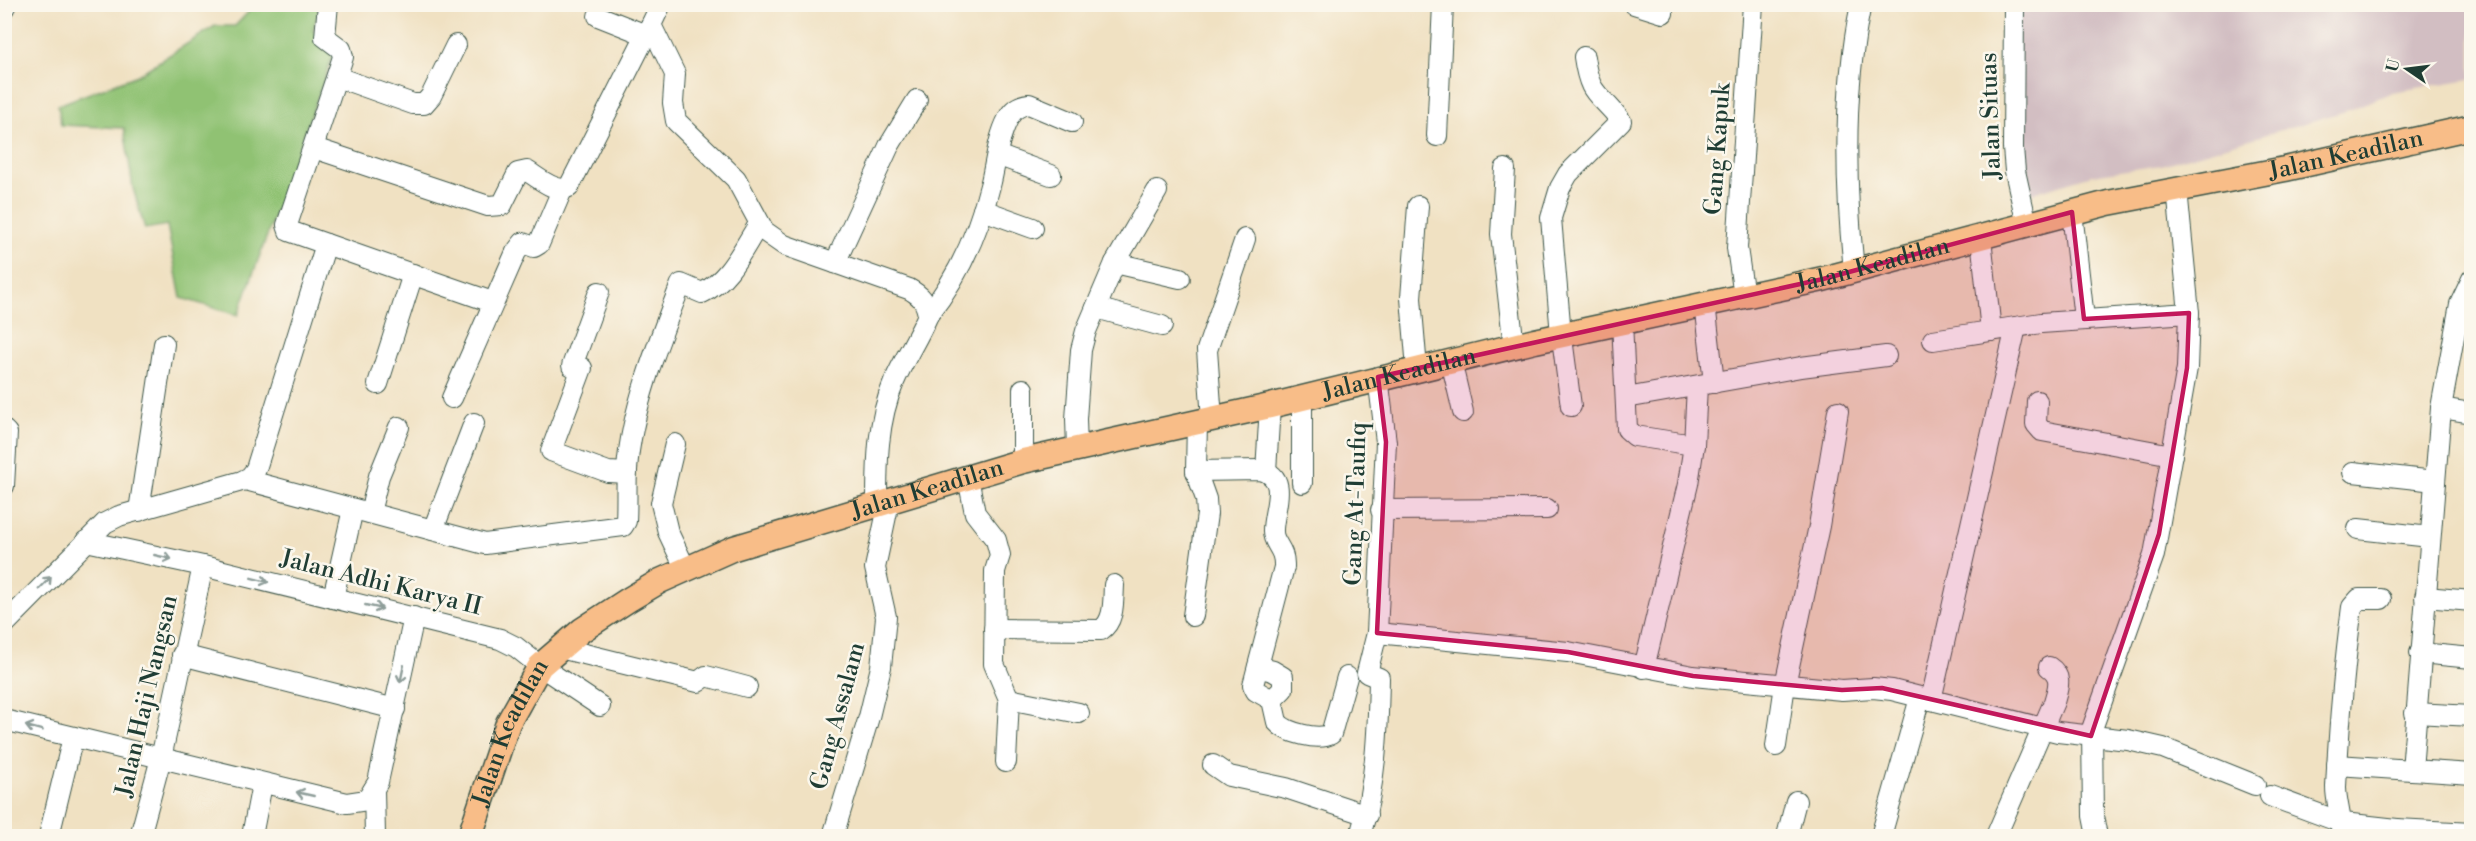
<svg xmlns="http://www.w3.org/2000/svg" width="2476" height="841" font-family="'Libre Bodoni',serif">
<rect width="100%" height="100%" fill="#fbf7ec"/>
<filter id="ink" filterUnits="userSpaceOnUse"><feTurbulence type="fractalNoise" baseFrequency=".0167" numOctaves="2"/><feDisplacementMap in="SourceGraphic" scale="12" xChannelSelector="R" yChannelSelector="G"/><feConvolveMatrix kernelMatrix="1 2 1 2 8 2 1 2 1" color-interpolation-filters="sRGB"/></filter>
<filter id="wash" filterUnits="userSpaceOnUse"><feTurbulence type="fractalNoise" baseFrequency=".008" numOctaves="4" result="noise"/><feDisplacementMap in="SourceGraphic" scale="24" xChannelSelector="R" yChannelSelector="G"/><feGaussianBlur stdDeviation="1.35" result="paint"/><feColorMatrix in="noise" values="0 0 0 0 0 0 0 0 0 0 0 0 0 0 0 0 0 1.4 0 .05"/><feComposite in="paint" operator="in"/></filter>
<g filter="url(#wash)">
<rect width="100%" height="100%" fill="#f0e1c2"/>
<!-- industrial -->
<polygon fill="#d2bec2" points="2010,5 2471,5 2471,79 2393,92 2346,111 2162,165 2092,175 2013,199"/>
<!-- green -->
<polygon fill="#90c273" stroke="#588054" stroke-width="1.5" points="255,5 320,5 313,31 336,47 238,315 181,298 167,225 145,229 133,188 124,128 61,125 58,105 138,75 215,26 235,26"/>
</g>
<g filter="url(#ink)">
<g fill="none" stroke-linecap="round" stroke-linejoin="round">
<defs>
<g id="minor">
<path d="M661,4L651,25L675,74L673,103L676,121L736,179L764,231L784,245L909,289C920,295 926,301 928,315C918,338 904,359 894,382C877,421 877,464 877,506"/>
<polyline points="1634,4 1663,13"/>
<polyline points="2014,4 2013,148 2015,171 2027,225"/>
<polyline points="4,8 6,4"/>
<polyline points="598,16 646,35"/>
<polyline points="337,77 413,104 424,104 431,96 456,45"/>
<polyline points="1437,136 1443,4"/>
<path d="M314,148L488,206L502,205L518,173L527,171C539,178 556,194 569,187L651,25"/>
<polyline points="997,155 1051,175"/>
<polyline points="1505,169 1501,234 1514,347"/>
<polyline points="983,210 1033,228"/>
<polyline points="2072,212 2084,319"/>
<polyline points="1981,238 1991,331"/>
<polyline points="326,244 492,302"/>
<polyline points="835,263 889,146 917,100"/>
<polyline points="1115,263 1180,278"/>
<path d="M1854,270C1845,184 1843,90 1861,4"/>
<polyline points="599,292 572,366 582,368 551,451 608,472 627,473"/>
<polyline points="1744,296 1737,248 1753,4"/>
<polyline points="1705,303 1714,383"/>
<polyline points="1096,308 1162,326"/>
<path d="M928,315C960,275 979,231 991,182C996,161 998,138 1008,119C1012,110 1019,105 1029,104L1072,122"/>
<polyline points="1622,321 1627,429 1635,436 1694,445"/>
<polyline points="1933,340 2041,323 2189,313"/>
<polyline points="1451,361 1463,412"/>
<polyline points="1417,369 1411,298 1418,206"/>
<polyline points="378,384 413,274"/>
<polyline points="1302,397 1302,483"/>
<polyline points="452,398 516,252 523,243 534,247 539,244 562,190"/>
<polyline points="1626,398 1801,367 1886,356"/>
<polyline points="2037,401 2036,424 2042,431 2172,455"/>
<path d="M1571,406L1560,323L1551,218L1560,188L1568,174L1621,121C1599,91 1590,99 1584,57"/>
<polyline points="2441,408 2472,413"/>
<polyline points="1212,419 1207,350 1245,239"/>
<polyline points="4,430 7,433 4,486"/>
<polyline points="675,444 661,503 668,532 686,570"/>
<polyline points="1077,449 1076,419 1081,350 1086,331 1115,263 1157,191"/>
<polyline points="1023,461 1023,389"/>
<path d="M1196,471L1261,470C1291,478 1272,511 1273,532C1273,544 1285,548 1284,567L1253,685L1256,691L1272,700L1277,722C1286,733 1319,741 1331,734L1347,677"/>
<polyline points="1266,471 1270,406"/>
<polyline points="2353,472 2435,481"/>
<polyline points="968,478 975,513 996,540 1000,555 995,571 994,664 1009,699 1006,762"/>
<path d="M246,480L485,544L623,526L626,521C627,504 626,487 627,470C631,410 659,340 681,284L702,293C730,280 743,248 759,224"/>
<polyline points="1381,510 1547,509"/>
<polyline points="139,511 164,344"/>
<polyline points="370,513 379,476 399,427"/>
<polyline points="2358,529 2430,537"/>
<polyline points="433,530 474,423"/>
<polyline points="86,541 203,566 500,639 516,647 540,666 600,706"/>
<polyline points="2425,597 2472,601"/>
<polyline points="333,598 353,509"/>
<polyline points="1193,616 1207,514 1206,499 1196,471 1197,422"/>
<polyline points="4,625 105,523 119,516 242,481 250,477 256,469 326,244 289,231 287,225 343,57 341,49 325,37 328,4"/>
<path d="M994,629L1101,630C1115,621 1113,600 1114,585"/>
<polyline points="1377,633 1568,652 1693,676 1842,690 1873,688 1892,690 2058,732 2128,740 2163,748 2255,785"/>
<polyline points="560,648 694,681 698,682 706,676 747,687"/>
<polyline points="2420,653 2472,658"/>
<polyline points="182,655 395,709"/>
<polyline points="1258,667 1273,671 1283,677 1283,689 1272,700"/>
<polyline points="1644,668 1688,484 1694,445 1697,386"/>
<polyline points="1009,699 1079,713"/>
<polyline points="1931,700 2016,327"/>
<polyline points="2415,713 2472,716"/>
<polyline points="4,720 347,803 367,800 378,782 414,617"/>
<polyline points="1776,746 1785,685 1819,526 1838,411"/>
<polyline points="1213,765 1229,776 1286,788 1367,815"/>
<polyline points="2337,765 2472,774"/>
<polyline points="2412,770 2441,408 2460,304 2472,279"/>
<polyline points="374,789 375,836"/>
<polyline points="2270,796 2343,823 2397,829"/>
<polyline points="49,836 73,737"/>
<polyline points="140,836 161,758 203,566"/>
<polyline points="252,836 262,784"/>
<polyline points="833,836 869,717 881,667 886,617 875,568 889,502"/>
<path d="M1360,836C1376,784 1378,732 1379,678L1367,673L1377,633L1386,442L1378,377"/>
<polyline points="1787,836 1796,801"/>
<polyline points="1881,836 1920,698"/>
<path d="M1996,836L2054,702C2058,688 2063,676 2049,667"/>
<polyline points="2097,836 2093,816 2092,729 2154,555 2187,368 2189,313 2177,189"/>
<path d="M2341,836C2343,819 2336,804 2336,787C2339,727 2344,666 2352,607L2359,599H2381"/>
<polyline points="2396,836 2397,829 2472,833"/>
</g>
<g id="major">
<path id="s1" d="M470,836L508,723L540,666L582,630L628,600L660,581L734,548L1023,461L1270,406L1535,341L1823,279L2108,203L2285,169L2472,127"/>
</g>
</defs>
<!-- minor casing -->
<use href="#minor" stroke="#3e5649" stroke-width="22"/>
<!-- major casing -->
<use href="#major" stroke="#3e5649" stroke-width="27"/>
<!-- minor -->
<use href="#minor" stroke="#fff" stroke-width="20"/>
<!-- major -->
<use href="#major" stroke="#f8bd88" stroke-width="24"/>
</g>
<!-- one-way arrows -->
<defs><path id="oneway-shaft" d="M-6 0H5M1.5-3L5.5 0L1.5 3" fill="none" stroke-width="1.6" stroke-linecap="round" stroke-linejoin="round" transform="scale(1.5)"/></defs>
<g stroke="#8f9e9a">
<use href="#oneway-shaft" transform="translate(163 557) rotate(13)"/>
<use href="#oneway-shaft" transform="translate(260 580) rotate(14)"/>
<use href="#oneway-shaft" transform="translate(45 583) rotate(-46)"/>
<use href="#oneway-shaft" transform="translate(374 607) rotate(13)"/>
<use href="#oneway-shaft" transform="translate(402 674) rotate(102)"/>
<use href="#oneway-shaft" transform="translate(34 728) rotate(-165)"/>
<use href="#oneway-shaft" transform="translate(305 794) rotate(-167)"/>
</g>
</g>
<!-- marked area -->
<path fill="#c2185b" fill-opacity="0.2" stroke="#c2185b" stroke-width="4.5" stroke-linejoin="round" d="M2072,212L2084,319L2189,313L2187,368L2159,534L2091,736L1882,688L1842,690L1693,676L1568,652L1377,633L1386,442L1378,377L1823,279Z"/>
<g text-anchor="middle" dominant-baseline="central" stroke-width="5" stroke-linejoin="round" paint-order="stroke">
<!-- street labels -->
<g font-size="24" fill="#1f3d34" stroke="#fbf7ec">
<text transform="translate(1991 116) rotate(-92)">Jalan Situas</text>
<text transform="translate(1718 149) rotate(-86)">Gang Kapuk</text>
<text stroke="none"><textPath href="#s1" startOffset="2073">Jalan Keadilan</textPath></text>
<text stroke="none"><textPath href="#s1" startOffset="1587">Jalan Keadilan</textPath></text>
<text stroke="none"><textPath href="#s1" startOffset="1101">Jalan Keadilan</textPath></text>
<text stroke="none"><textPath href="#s1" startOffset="615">Jalan Keadilan</textPath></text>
<text transform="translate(1356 504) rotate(-88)">Gang At-Taufiq</text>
<text transform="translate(381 583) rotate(14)">Jalan Adhi Karya II</text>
<text transform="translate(147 696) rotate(-77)">Jalan Haji Nangsan</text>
<text transform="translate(838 716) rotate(-75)">Gang Assalam</text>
<text stroke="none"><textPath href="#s1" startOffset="111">Jalan Keadilan</textPath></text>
</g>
</g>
<!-- margin -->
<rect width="2476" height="841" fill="none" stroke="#fbf7ec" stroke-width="24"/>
<!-- north arrow -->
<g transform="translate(2407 69) rotate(284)" stroke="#fbf7ec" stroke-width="4.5" paint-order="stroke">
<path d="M0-4.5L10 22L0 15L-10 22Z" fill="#1f3d34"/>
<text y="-9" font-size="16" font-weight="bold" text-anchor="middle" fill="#1f3d34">U</text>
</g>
</svg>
